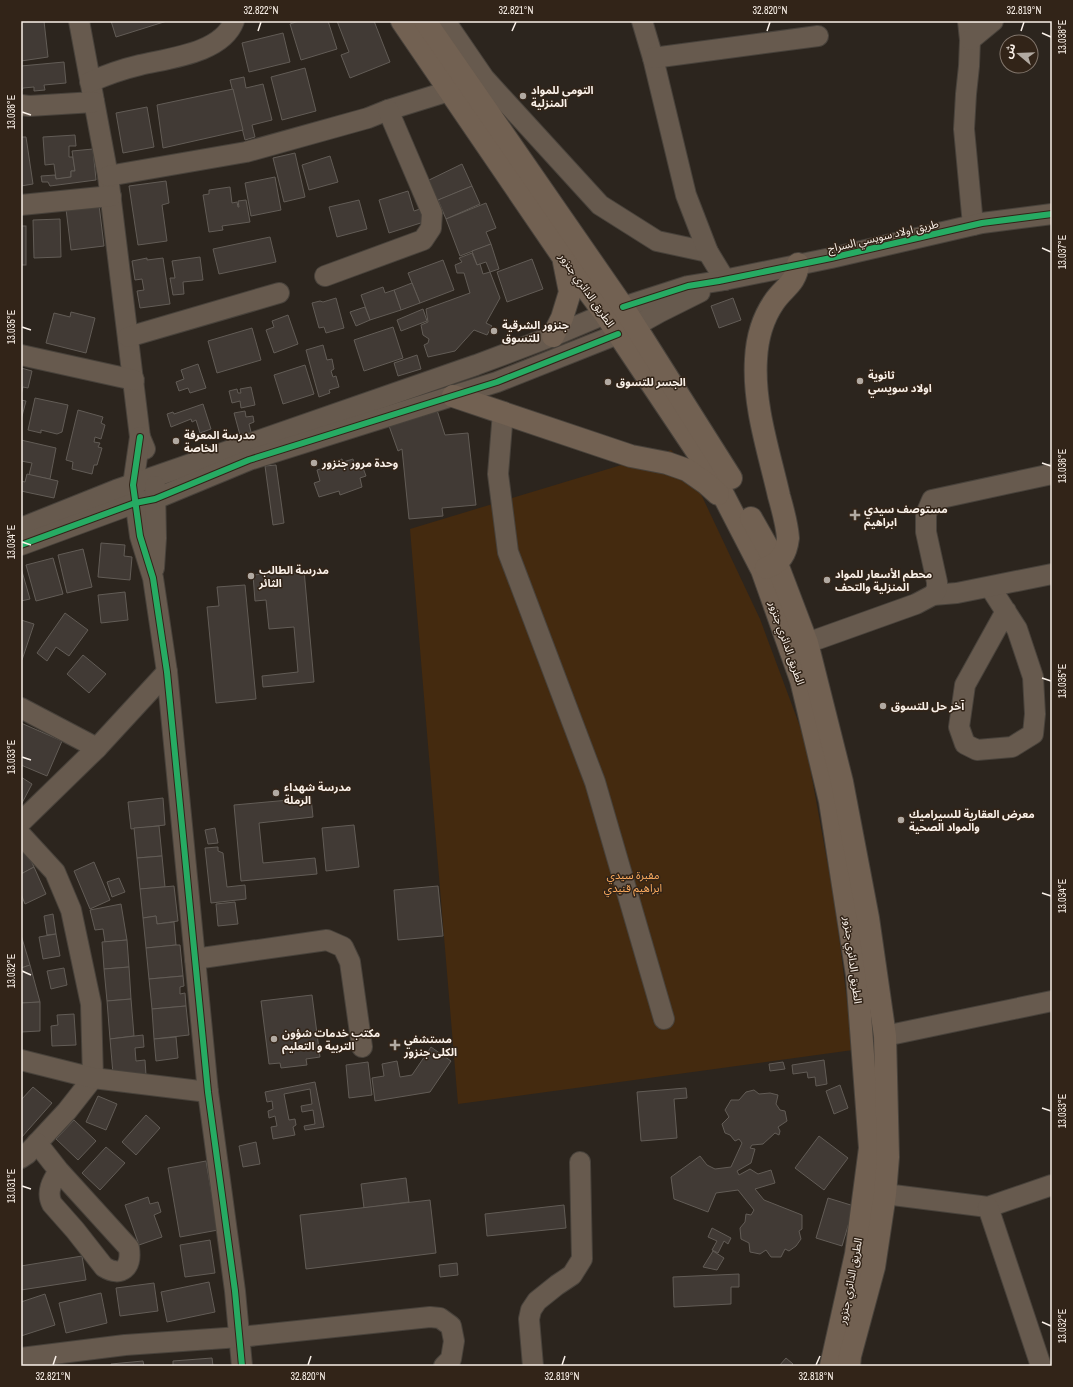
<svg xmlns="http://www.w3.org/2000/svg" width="1073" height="1387" font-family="'Archivo Narrow','Noto Sans Arabic',sans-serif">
<rect width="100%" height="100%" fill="#2c251e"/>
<!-- green -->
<polygon fill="#442a0f" points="671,450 691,473 760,619 805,740 835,904 853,1050 458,1104 410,529"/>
<!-- building -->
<g fill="#413a35" stroke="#625c56">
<polygon points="21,21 44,21 48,57 21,61"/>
<polygon points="111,21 167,21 116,37"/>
<polygon points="299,21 328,21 337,49 301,60 290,24"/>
<polygon points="337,21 374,21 390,62 350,78 341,55 349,52"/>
<polygon points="283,33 290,62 249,72 242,43"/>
<polygon points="64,62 66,83 44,85 45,90 34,91 34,87 23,88 21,93 21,66"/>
<polygon points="305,68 316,111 282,120 271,77"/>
<polygon points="244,77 246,88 263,84 272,120 252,125 255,137 245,140 230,80"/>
<polygon points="233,89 243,130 163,148 157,105"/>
<polygon points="147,107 154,147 123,153 116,113"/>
<polygon points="75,135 76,146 69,146 69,157 73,157 75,171 71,171 71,177 56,179 54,164 45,165 43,137"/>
<polygon points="21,137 26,137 33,184 21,186"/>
<polygon points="93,149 96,180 50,186 48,182 42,182 41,176 55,175 56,179 71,177 71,171 75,171 72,151"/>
<polygon points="295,153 305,197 284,202 273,158"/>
<polygon points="330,156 338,182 309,190 302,165"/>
<polygon points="462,164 472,186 436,201 427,181"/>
<polygon points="275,177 281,210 251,216 245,183"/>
<polygon points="166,181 169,203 162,205 167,241 138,245 129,186"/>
<polygon points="472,186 480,204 446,219 438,200"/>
<polygon points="230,187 232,203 237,202 238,207 239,207 238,201 246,200 250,222 222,226 223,230 209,232 203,195 209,194 209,190"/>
<polygon points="408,191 414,211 423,208 427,221 389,233 379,200"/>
<polygon points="359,200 367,229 337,237 329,207"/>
<polygon points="486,203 496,228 486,232 491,244 460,256 446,219"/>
<polygon points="99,205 104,246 71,250 66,209"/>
<polygon points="60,219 61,257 34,258 33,220"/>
<rect x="21" y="226" width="5" height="39"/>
<polygon points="270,237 276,262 219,274 213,249"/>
<polygon points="491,244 499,269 490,272 486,262 477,265 472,251"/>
<polygon points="472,253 477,265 480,264 483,274 490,272 500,298 486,323 492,326 487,335 474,330 455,351 428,357 424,345 428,343 429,339 423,335 421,325 428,322 426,309 470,293 464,273 457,273 455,265 462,262 459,258"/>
<polygon points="200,257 203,280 183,282 184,294 173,295 170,278 175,278 172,261"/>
<polygon points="147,258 147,260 163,258 170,304 140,308 137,291 144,290 142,279 135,280 132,261"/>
<polygon points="532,259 543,289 507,302 497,272"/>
<polygon points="443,260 454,290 420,303 408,273"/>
<polygon points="412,283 420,303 401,310 394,290"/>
<polygon points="383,287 385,293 394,290 401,310 370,320 361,295"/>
<polygon points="336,298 344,328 326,333 324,327 319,328 312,303 320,301 323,302"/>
<polygon points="733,298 741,320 719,328 711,306"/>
<polygon points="365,307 370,320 356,326 350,312"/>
<polygon points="423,309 427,321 401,331 397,320"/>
<polygon points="71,312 95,318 86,353 46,343 54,313 70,317"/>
<polygon points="288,315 298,344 274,353 266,330 274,327 272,321"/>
<polygon points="393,327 403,358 364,371 354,340"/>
<polygon points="252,328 261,360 217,373 208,341"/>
<polygon points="323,345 327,360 332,359 334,369 331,371 333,377 336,376 339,387 329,390 330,393 319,397 306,350"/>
<polygon points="417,355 421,369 398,376 394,363"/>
<polygon points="198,364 206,388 190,393 188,388 179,391 176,382 184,379 181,370"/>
<polygon points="305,365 314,394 283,404 274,375"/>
<polygon points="21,368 32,371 28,388 23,387 21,395"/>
<polygon points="251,387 255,405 241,408 240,401 232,403 229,391 237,389 238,393 241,393 240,389"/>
<polygon points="35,398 68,405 62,432 57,434 41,430 41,433 28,430"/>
<polygon points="21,400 26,401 21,420"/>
<polygon points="203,404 211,429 200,433 196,420 192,422 191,419 171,427 167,414 173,412 174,414"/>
<polygon points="436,407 445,435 468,433 476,505 442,508 443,516 409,519 402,449 398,451 388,423"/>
<polygon points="78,410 103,417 101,423 105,425 101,439 95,437 94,442 100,443 98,447 102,448 97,465 94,465 92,474 72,469 73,462 66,460"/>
<polygon points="245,411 246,417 253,416 254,422 249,424 251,432 240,435 234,413"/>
<polygon points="21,440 56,448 50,479 29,475 32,463 21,461"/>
<polygon points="342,459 343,462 353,459 355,468 362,465 366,476 360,478 362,487 340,495 339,491 319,497 314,483 320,481 317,470 327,467 326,464"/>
<polygon points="276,465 284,523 273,525 265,466"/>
<polygon points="27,474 58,481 54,498 21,491 21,481 25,482"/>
<polygon points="101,543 125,545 124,556 132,557 130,580 98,577"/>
<polygon points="83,549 92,587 67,593 58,555"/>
<polygon points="53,558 63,594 36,601 26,565"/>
<polygon points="21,568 30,599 21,601"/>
<polygon points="304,570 314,682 263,687 262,676 298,672 294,627 269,629 266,600 255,601 253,575"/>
<polygon points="245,585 256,699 216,703 207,607 219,606 217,587"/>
<polygon points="125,592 128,620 101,623 98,595"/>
<polygon points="65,613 88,630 69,656 56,647 47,661 37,653"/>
<polygon points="21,620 34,624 22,660 21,660"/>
<polygon points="83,655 106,674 89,693 67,674"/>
<polygon points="21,723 62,741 47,776 21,765"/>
<polygon points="21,777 32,784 22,803 21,803"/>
<polygon points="163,798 165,825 131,829 128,802"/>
<polygon points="311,798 313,817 259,823 263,863 315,858 317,874 241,881 234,805"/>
<polygon points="354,825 359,867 326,871 322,828"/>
<polygon points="159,826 162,856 137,858 134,828"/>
<polygon points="215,828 218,843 208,844 205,830"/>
<polygon points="218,847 218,851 223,853 227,887 245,885 246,899 211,903 205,848"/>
<polygon points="23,851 28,854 34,867 21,874 21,853"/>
<polygon points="162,856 165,887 140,889 137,858"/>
<polygon points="94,862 110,900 90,909 74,871"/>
<polygon points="34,867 46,894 25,904 21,894 21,874"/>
<polygon points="119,878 125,892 112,897 107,882"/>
<polygon points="174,886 178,921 157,924 156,916 143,918 140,889"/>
<polygon points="438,886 443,936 398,940 394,890"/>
<polygon points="235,902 238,924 218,926 216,904"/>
<polygon points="121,904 127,940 105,942 103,929 95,930 90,910"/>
<polygon points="53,914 56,934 47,935 44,916"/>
<polygon points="156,916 157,924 174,922 176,945 146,948 143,918"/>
<polygon points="56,934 60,956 43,959 39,937"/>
<polygon points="21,935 30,965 21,968"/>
<polygon points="127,940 129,967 104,969 102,942"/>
<polygon points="176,945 180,945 183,976 149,979 146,948"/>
<polygon points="30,965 40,1002 21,1003 21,968"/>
<polygon points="129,967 131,999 107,1001 104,969"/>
<polygon points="64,968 67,985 51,989 47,971"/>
<polygon points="183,976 184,986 180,987 180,994 185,993 186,1006 152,1009 149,979"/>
<polygon points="312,995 320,1057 306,1059 307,1065 281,1068 280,1063 269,1064 261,1001"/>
<polygon points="131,999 134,1036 110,1039 107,1001"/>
<polygon points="40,1002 40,1031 21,1032 21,1003"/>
<polygon points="186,1006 189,1035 154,1039 152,1009"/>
<polygon points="74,1014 76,1045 52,1046 51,1026 58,1025 57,1015"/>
<polygon points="143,1035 144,1047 135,1048 136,1061 145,1060 146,1075 113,1074 110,1039"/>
<polygon points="176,1037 178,1058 156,1061 154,1039"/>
<polygon points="431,1047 451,1061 430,1092 375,1101 372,1078 384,1076 382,1064 397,1061 400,1077 412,1075"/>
<polygon points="824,1060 827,1084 816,1086 815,1077 808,1078 807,1072 793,1074 792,1065"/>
<polygon points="368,1062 372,1095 349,1098 346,1065"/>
<polygon points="783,1062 785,1069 770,1071 769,1064"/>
<polygon points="315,1082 324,1127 305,1130 304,1126 315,1124 313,1110 302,1112 301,1106 312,1104 310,1089 284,1094 289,1120 295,1119 296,1125 293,1127 295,1135 273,1139 271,1127 277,1126 275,1116 269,1118 268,1111 273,1109 272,1101 267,1102 265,1092"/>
<polygon points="840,1085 848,1108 834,1114 826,1091"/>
<polygon points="33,1087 52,1103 21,1138 21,1100"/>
<polygon points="686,1088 687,1098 674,1099 677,1138 641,1141 637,1092"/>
<polygon points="754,1090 759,1094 770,1093 778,1095 776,1104 780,1110 785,1111 787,1121 778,1127 780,1131 779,1135 775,1133 763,1144 752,1145 750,1148 755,1149 751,1163 737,1171 739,1175 750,1169 758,1174 771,1170 775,1183 755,1189 764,1200 802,1215 802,1229 799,1231 801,1239 796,1246 789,1251 785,1249 781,1257 771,1257 766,1250 760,1254 750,1252 749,1243 741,1239 740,1228 745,1222 746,1214 751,1215 754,1210 738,1190 716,1193 708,1212 674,1199 671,1177 700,1156 707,1165 715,1169 731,1167 742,1143 739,1139 735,1141 730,1135 725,1133 722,1124 729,1117 725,1110 731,1100 739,1100 746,1092"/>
<polygon points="98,1096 117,1104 106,1130 86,1122"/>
<polygon points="146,1115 160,1128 136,1155 122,1142"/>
<polygon points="74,1120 96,1141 78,1160 56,1139"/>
<polygon points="819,1136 848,1158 824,1190 795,1168"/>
<polygon points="256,1142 260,1164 243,1167 239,1146"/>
<polygon points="106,1147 125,1163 100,1190 82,1173"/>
<polygon points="206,1161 218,1230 180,1237 168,1168"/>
<polygon points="406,1178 409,1202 364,1208 361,1184"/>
<polygon points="148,1197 150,1204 158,1202 161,1212 154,1215 162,1237 139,1245 125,1205"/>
<polygon points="828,1198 854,1206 842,1246 816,1238"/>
<polygon points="430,1200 436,1253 306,1269 300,1215"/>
<polygon points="564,1205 566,1228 487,1236 485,1214"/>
<polygon points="712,1228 731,1238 728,1244 724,1241 718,1253 712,1250 717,1241 708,1237"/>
<polygon points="210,1240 215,1273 185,1277 180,1245"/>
<polygon points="713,1251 724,1258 717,1270 703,1267"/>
<polygon points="82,1256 86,1280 21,1290 21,1266"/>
<polygon points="457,1263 458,1275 440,1277 439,1265"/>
<polygon points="739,1274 739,1287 731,1287 731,1304 674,1307 673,1277"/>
<polygon points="209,1282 215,1312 167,1322 161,1292"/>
<polygon points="154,1283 158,1311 120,1316 116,1288"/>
<polygon points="101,1293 107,1323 66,1333 59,1303"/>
<polygon points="45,1294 55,1325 21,1336 21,1302"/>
<polygon points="212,1358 213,1366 173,1366 173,1361"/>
<polygon points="786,1358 793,1364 791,1366 779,1366"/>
<polygon points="143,1361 144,1366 111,1366 111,1364"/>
</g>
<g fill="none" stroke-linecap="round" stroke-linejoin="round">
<defs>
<g id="minor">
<polyline points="79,21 108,176 140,437 145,449"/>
<polyline points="445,21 484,78 600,205 657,241 708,252"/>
<polyline points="642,21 653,58 686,195 708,252 725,280"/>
<polyline points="968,21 970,40 969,66 966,94 964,129 973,225"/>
<polyline points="970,40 993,21"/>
<polyline points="653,58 818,36"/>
<path d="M90,82C106,75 123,69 140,65C170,58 222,53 234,21"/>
<polyline points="21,105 29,106 94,102"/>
<polyline points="108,176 246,152 368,118 388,110 449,91 464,84"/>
<polyline points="21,205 111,196"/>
<polyline points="325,276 423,240 431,228 432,213 388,110"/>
<polyline points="623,307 688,286 719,281 831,258 982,223 1052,214"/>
<polyline points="635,326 660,312 700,292"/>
<polyline points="128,337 279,293"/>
<polyline points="21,355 134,380"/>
<polyline points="503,412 498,474 508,552 595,782 664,1019"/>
<polyline points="140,437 133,485 140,536 153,578 167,672 208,1092 235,1291 242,1366"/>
<polyline points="21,528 116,490 476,365 553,336 605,314"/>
<polyline points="21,545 135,503 155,499 249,460 497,382 618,334"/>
<polyline points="154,568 156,538 155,486"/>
<polyline points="990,587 1017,629 1033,677 1035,714 1033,734 1012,747 977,750 965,744 959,727 965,685 1006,611"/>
<polyline points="933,595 957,593 1052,574"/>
<polyline points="807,643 916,604 933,595 937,589 937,582 926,532 926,514 932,500 1052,474"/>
<polyline points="21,708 97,748"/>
<polyline points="21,822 97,748 167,672"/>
<polyline points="21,835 55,872 71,910 91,1004 93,1078 67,1111 27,1154 21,1158"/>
<polyline points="195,959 327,940 343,947 350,962 362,1047"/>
<polyline points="885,1036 1052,1001"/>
<polyline points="21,1060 93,1078 208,1092"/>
<path d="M37,1143L59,1171L129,1248C132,1267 122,1278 104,1267L75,1230L52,1204C46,1192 52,1181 59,1171"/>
<polyline points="885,1194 988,1207 1052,1185"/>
<polyline points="988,1207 1041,1366"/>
<polyline points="21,1358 125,1345 240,1337 430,1317 440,1318 451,1326 454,1341 451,1359 444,1366"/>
<polyline points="533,1366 529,1319 531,1310 537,1301 557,1285 572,1275 582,1259 580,1162"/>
</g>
<g id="major">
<polyline points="402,21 563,257 605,314 714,477 762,570 801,680 830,801 857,975 870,1148 856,1254 831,1366"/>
<polyline points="425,21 623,307 731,478"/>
<polyline points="553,336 562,318 570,292 564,262"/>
<polyline points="453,396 631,456 667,463 687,470 707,484 718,494"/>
<polyline points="751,518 777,564 807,643 842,782 868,918 885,1036 888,1157 885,1194 874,1267 850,1356 849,1366"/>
<path d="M766,568C781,562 786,554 788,538C787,524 783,510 779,496C769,452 753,405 756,359C757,339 763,318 774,302C784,287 796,284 798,264"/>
</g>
</defs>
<!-- minor casing -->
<use href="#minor" stroke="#48423b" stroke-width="22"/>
<!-- major casing -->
<use href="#major" stroke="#48423b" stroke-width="24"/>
<!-- minor -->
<use href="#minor" stroke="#675a4e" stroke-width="20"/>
<!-- major -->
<use href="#major" stroke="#726152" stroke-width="22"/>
<defs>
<g id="cycleway">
<polyline points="623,307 688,286 719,281 831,258 982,223 1052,214"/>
<polyline points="140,437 133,485 140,536 153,578 167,672 208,1092 235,1291 242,1366"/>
<polyline points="21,545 135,503 155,499 249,460 497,382 618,334"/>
</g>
</defs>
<!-- cycleway casing -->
<use href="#cycleway" stroke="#322418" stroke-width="8"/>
<!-- cycleway -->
<use href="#cycleway" stroke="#26ab63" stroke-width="6"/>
</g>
<!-- ticks -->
<path fill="none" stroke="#faf1e9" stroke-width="1.5" d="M258,31L261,22M512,31L516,22M767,31L770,22M1021,31L1024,22M1042,33L1051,37M22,112L31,115M1042,248L1051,252M22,327L31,330M1042,463L1051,466M22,542L31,545M1042,678L1051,681M22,757L31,760M1042,893L1051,896M22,971L31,975M1042,1108L1051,1111M22,1186L31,1189M1042,1322L1051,1326M53,1365L56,1356M308,1365L311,1356M562,1365L565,1356M816,1365L820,1356"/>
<!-- markers -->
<g fill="#b2aaa2" stroke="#322418" stroke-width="1.5">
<circle cx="523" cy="96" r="4"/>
<circle cx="494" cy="331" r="4"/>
<circle cx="860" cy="381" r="4"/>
<circle cx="608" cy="382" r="4"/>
<circle cx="176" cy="441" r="4"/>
<circle cx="314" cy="463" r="4"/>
<path d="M853 509h4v4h4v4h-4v4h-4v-4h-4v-4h4z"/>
<circle cx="251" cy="576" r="4"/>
<circle cx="827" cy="580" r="4"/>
<circle cx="883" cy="706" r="4"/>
<circle cx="276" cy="793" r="4"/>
<circle cx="901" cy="820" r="4"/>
<circle cx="274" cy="1039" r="4"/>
<path d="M393 1039h4v4h4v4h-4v4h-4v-4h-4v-4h4z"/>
</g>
<g text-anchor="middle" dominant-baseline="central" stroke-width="3" stroke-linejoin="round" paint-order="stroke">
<!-- poi labels -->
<g font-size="11" font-weight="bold" fill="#faf1e9" stroke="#322418" text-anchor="start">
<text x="531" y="90">التومي للمواد<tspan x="531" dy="13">المنزلية</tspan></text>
<text x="502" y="325">جنزور الشرقية<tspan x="502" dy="13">للتسوق</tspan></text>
<text x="868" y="375">ثانوية<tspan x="868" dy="13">اولاد سويسي</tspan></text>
<text x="616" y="382">الجسر للتسوق</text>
<text x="184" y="435">مدرسة المعرفة<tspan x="184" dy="13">الخاصة</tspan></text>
<text x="322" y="463">وحدة مرور جنزور</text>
<text x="864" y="509">مستوصف سيدي<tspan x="864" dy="13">ابراهيم</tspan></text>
<text x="259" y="570">مدرسة الطالب<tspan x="259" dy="13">الثائر</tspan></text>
<text x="835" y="574">محطم الأسعار للمواد<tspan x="835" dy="13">المنزلية والتحف</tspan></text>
<text x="891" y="706">آخر حل للتسوق</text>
<text x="284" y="787">مدرسة شهداء<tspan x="284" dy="13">الرملة</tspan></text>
<text x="909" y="814">معرض العقارية للسيراميك<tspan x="909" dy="13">والمواد الصحية</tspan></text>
<text x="282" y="1033">مكتب خدمات شؤون<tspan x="282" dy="13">التربية و التعليم</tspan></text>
<text x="404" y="1039">مستشفي<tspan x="404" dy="13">الكلى جنزور</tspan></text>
</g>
<!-- street labels -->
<g font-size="11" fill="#faf1e9" stroke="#322418">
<text transform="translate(883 236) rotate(-13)">طريق اولاد سويسي السراج</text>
<text transform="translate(587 290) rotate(55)">الطريق الدائري جنزور</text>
<text transform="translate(787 643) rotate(71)">الطريق الدائري جنزور</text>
<text transform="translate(853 960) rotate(83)">الطريق الدائري جنزور</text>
<text transform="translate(850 1281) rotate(-79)">الطريق الدائري جنزور</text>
</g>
<!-- park labels -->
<g font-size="11" fill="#fdac5f" stroke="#322418">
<text x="633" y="875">مقبرة سيدي<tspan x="633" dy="13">ابراهيم قنيدي</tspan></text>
</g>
</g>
<!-- border -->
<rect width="1073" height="1387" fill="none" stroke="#322418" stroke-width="44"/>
<!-- north arrow -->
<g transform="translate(1019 54) rotate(289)"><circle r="19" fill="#322418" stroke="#82766c"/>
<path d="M0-3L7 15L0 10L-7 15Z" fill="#b2aaa2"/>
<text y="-6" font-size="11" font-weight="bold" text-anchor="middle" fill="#faf1e9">ش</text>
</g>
<rect x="22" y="22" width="1029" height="1343" fill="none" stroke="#faf1e9" stroke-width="1.5"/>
<g font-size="10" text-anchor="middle" fill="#faf1e9">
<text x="261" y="14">32.822°N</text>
<text x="516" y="14">32.821°N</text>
<text x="770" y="14">32.820°N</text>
<text x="1024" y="14">32.819°N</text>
<text transform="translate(1062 37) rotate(-90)" y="4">13.038°E</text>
<text transform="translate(11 112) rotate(-90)" y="4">13.036°E</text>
<text transform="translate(1062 252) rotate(-90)" y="4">13.037°E</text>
<text transform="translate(11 327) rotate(-90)" y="4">13.035°E</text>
<text transform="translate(1062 466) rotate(-90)" y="4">13.036°E</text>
<text transform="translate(11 542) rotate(-90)" y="4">13.034°E</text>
<text transform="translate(1062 681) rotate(-90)" y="4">13.035°E</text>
<text transform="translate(11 757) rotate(-90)" y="4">13.033°E</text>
<text transform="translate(1062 896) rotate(-90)" y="4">13.034°E</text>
<text transform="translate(11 971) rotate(-90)" y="4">13.032°E</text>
<text transform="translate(1062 1111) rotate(-90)" y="4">13.033°E</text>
<text transform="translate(11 1186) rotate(-90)" y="4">13.031°E</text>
<text transform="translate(1062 1326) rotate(-90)" y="4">13.032°E</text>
<text x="53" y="1380">32.821°N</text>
<text x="308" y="1380">32.820°N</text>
<text x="562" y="1380">32.819°N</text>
<text x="816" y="1380">32.818°N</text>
</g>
</svg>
